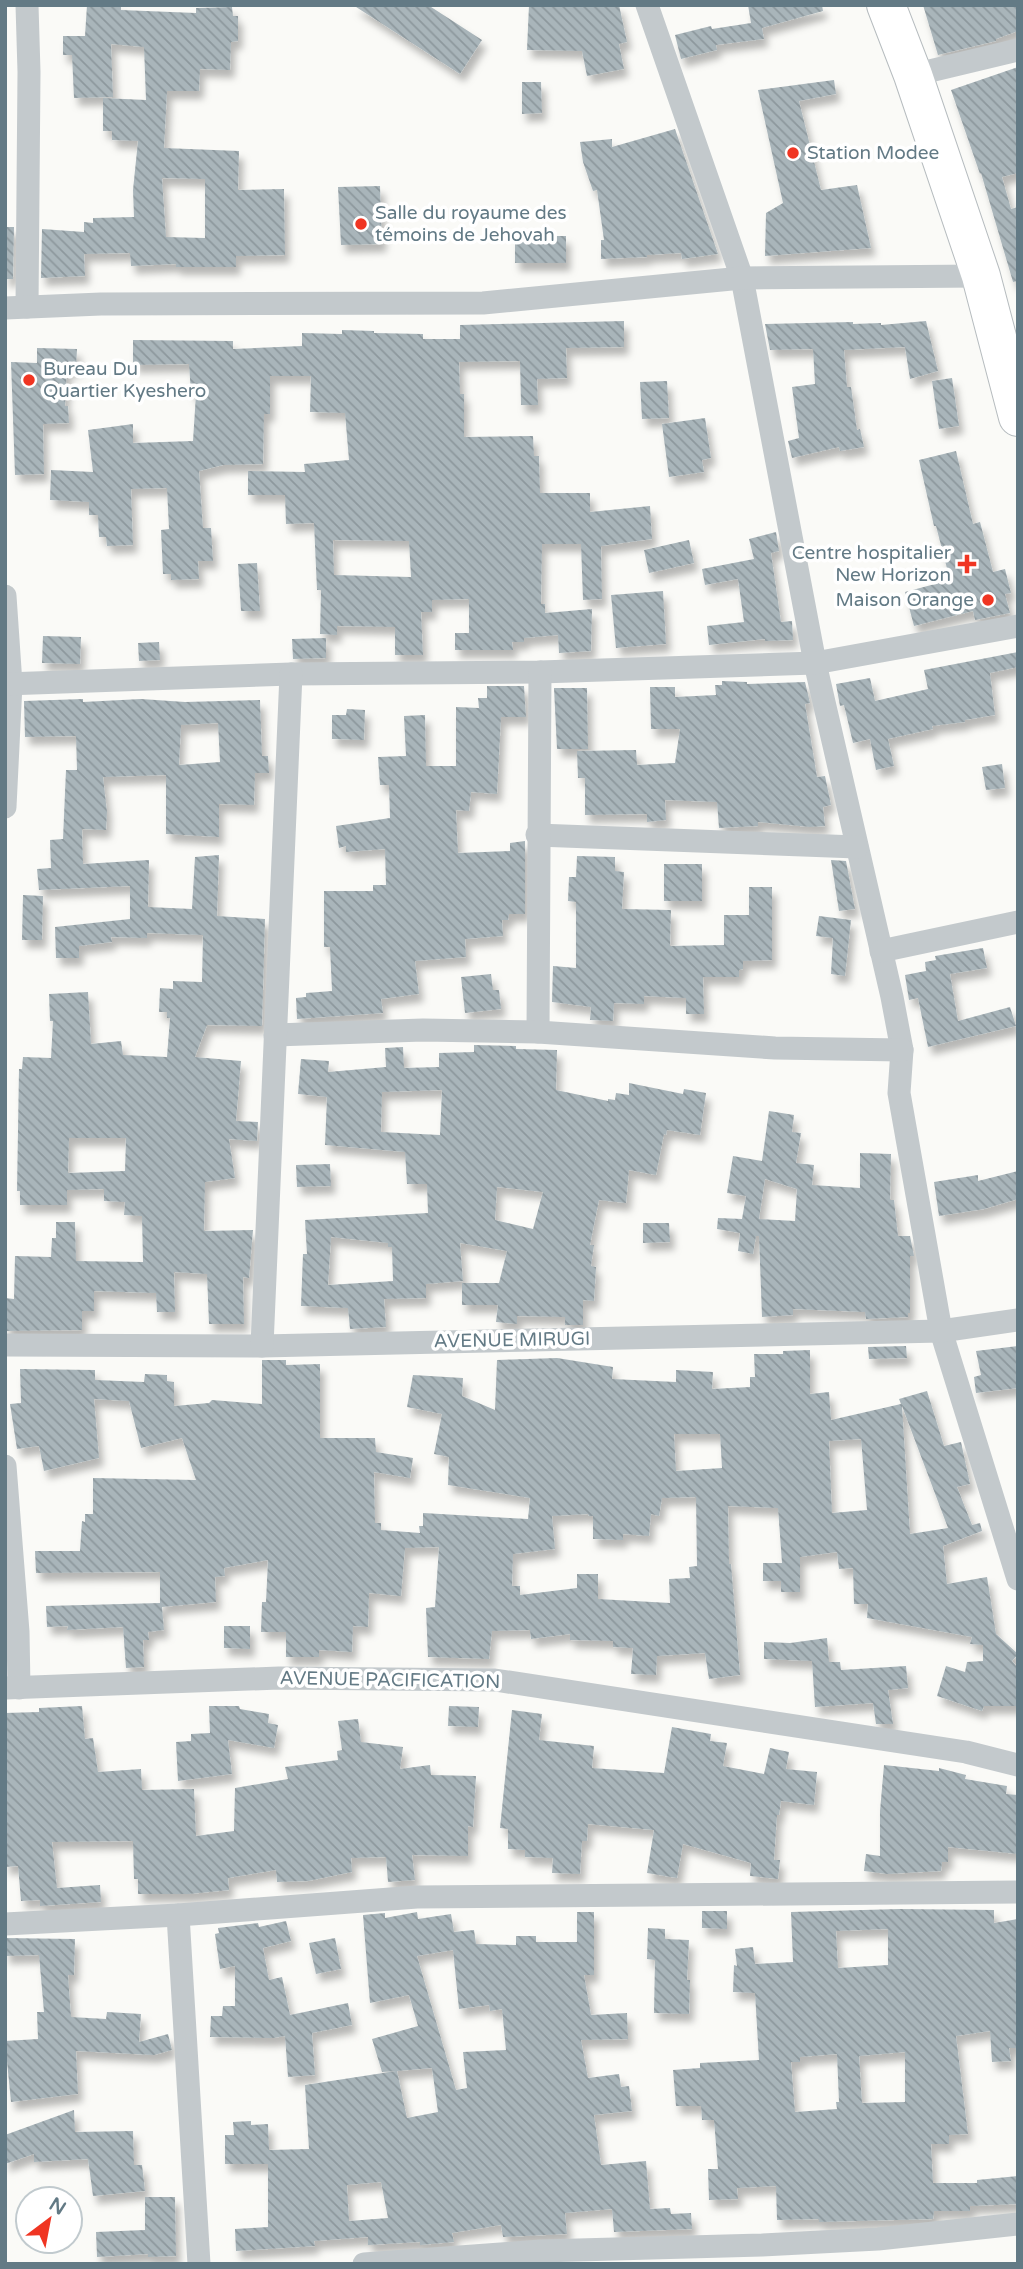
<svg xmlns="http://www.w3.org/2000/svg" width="1023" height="2269" font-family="'Varela Round',sans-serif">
<defs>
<pattern id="building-back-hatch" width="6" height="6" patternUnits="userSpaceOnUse" patternTransform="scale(1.75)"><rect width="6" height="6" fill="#a9b5ba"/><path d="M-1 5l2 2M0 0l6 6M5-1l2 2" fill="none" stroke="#8d989d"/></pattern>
<filter id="shadow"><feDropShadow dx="4.5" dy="8" stdDeviation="3.5" flood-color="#0004"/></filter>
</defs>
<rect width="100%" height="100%" fill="#fafaf7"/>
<!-- building -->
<g fill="url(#building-back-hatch)" fill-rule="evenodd" filter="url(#shadow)">
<path d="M87,5H121V10L196,13V8L232,7L233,16H238V41L231,42L230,70L200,69L199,91H167L164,148L239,151L238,190L284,189L285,255L236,256V267H176V264L131,266L130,253L84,254L85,276L41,278L42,229L84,232V222L93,223V218L134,217L133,190L138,141L112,140V131H103V98L146,100L144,47L111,44L113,97L74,98L72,55H63V36H85ZM162,178L205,179V238L166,237Z"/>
<polygon points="353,5 428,5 482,40 460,74"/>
<polygon points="529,5 619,5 627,42 619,44 624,69 587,76 582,51 527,50"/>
<polygon points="748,5 822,5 823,11 762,28 764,39 716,45 717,50 681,59 675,35 711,26 712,29 751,23"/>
<polygon points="923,5 1018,5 1018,31 996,39 996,41 938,55"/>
<polygon points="1018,67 1018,173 1002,177 1011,209 1018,207 1018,281 1013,282 981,173 980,174 951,90"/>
<polygon points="834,80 836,94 799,101 821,190 857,185 871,248 765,256 766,213 783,203 758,90"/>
<polygon points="522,82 541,82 542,113 522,114"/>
<polygon points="675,129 718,254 682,259 681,253 647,255 647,257 601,259 601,240 604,240 597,190 593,191 583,162 580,142 612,139 612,147"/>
<polygon points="380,186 382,244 341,245 338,187"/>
<polygon points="5,227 14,227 13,279 5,279"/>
<rect x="515" y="236" width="51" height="27"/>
<path d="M624,321V347L566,348L567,378L537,379L538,405H521L520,361L459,362L460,394H464V437L533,436L534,456H539L540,493H590V512L650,506L652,539L601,546L602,599L583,600L581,544H542L541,604H545V613L592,609L591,651L559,653L558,635L524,638V642H512L513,650H455V633H469V599L432,600V612H421L423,655H395V627L337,626V635L320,634L321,590H317L314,523L286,524L285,495H248V471L305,472L304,464L349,460L345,413L310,412L311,376H270V414H264L263,464L223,465L199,471L203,528H211L213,561H198L199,579L171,580V574H163L161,530L169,529L167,488L131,489L133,545L107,546L106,537H99L98,515H89V502L50,500L51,470L93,472L88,430L133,424V443L193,441L196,394H191L189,364L133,365V340L233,341V349L302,346V333L342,334V330L374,331V333L423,334V339H460V325ZM333,540L409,541L411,577L334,575Z"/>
<polygon points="926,321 938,371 910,379 905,347 844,350 847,387 851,387 857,430 860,429 864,447 840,451 839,447 792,458 788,441 799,438 792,387 815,384 813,349 770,350 765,324 853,322 853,324 881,323 881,325"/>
<polygon points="37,348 77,349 76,369 67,369 65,406 68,406 69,423 43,424 44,474 15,475 11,362 37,363"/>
<polygon points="952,378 959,426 939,429 932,381"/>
<polygon points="667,381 669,418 642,419 640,382"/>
<polygon points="705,418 711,458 702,460 704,472 669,477 662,424"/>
<polygon points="956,451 973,524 980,522 993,572 1005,569 1011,593 1005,594 1010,613 975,620 973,611 914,626 905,592 950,580 936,526 934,526 919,460"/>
<polygon points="776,532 779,551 771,553 781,622 792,621 793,640 765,641 765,639 709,645 707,626 744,622 738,579 705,585 702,569 754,559 749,539"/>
<polygon points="689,540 694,563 649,573 644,550"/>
<polygon points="257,563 260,611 241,611 238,564"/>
<polygon points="663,591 666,644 616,648 611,595"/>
<polygon points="43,636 81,637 80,664 42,663"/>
<polygon points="326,638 326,658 293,659 292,639"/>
<polygon points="159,642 160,660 139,661 138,643"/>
<polygon points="1018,652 1018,667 990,673 995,715 965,720 965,722 932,726 933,729 888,739 894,766 876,770 870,739 853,743 844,705 840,706 836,684 870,678 875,701 928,689 924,670"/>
<polygon points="722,681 747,682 747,684 805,682 810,703 805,704 817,777 825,776 831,805 823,807 825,826 810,827 758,822 758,826 719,828 717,802 665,800 666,820 647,822 647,814 585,815 585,778 578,778 577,751 636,750 637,765 675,763 680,729 651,729 650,687 675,687 675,697 716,695 715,685 722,685"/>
<polygon points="487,686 524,686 526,717 501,717 497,794 471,792 469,811 456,810 458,853 510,851 510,843 525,841 525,914 509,914 508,920 502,920 503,936 465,939 466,957 415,961 419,994 381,999 383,1013 297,1019 296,998 306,997 306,993 332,991 330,947 324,947 324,891 373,891 373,885 386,885 385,849 346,852 346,846 339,848 336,826 390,818 389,785 380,785 378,757 406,756 404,716 425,715 426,766 456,766 456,707 479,708 478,698 487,698"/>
<polygon points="554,688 587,688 588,749 557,749"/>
<path d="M83,699V702L141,699L185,702L260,700L262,756H268L269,773H255L254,805L219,804V837L166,834V775L103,777L107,812L106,830L82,829L83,864L149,860L148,907L192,909L195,857L219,855L217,916L265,919L262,1026L207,1025L195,1057L241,1061L236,1121L258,1122L257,1141L229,1139L235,1178L205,1182L204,1231L253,1230L249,1278L243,1277L244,1324H209L207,1274L174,1272L175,1312H157L156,1293L94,1291V1311H82V1330L5,1331V1298L14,1299L15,1256L51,1257L52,1238H56V1222H75L76,1261L143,1262L142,1216L124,1215L125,1202L104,1201V1189L67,1190V1205H20V1191H17L19,1069H22L23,1057L51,1058L53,1021H50L49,994L88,992L91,1044L121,1041L123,1055L167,1057L170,1018H167V1012H159L160,988L173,989V981L202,982L203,935L147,933V938L111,937L112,942L79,946V958H56L55,927L130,919V886L39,890L37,869L51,868L50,840L63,839L66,770H77L76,736L25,737L24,701ZM218,723L220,762L179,765L181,725ZM69,1138H126L125,1171L68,1173Z"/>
<polygon points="347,709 365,710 364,740 332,739 332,715 346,715"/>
<polygon points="1002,764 1005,788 986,790 982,767"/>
<polygon points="577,856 615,857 615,871 624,872 622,909 671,910 670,946 724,945 724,915 749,915 749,887 772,887 772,960 743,961 743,969 739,970 739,977 703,977 704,1014 686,1014 686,998 644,996 644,1004 614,1003 613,1021 590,1020 591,1007 552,1002 553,966 576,968 576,902 568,901 569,877 576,877"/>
<polygon points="831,860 846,861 855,909 839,911"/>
<rect x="664" y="864" width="38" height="37"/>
<polygon points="23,895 43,896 42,940 22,940"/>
<polygon points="819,916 851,920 845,976 831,974 833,938 816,936"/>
<polygon points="983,948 987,968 950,974 958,1021 1010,1007 1016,1026 928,1047 918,998 909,1000 905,975 926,971 925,962 936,960 935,956"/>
<polygon points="491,974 493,990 499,990 501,1009 465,1013 461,977"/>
<path d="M474,1045L516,1046V1049L557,1050L556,1090L608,1101V1099L615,1100L616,1093L629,1095V1083L683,1094L684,1089L706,1093L700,1135L667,1130L666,1135L664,1134L656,1175L629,1170L626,1203L599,1200L590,1245H594L591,1266L596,1267L594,1301L583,1300V1325H565V1317L517,1316V1324L496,1322L498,1305H462V1283H499L507,1251L460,1243L463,1281L426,1284V1298L384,1299L386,1327L350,1329L348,1308L301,1306L303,1254H307L305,1220L428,1213L427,1184H407L405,1152L325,1145L327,1097L298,1094L301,1059L329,1061L328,1072L386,1067L385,1048L403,1047L404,1068L439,1067V1053L474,1052ZM442,1090L440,1135L381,1132L382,1092ZM497,1187L543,1192L533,1229L495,1220ZM331,1237L388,1243V1247H392L393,1281L328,1285Z"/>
<path d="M769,1111L794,1115L792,1132L801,1133L796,1163L814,1165L812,1185L860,1188V1153L891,1154L890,1200H894L898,1236H910L914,1256H910V1313H908V1317L866,1319L865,1312L793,1309V1315L762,1317L759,1236H756L753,1254L738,1251L740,1233L717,1229L718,1218L742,1219L746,1196L727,1193L733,1156L762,1161ZM765,1179L797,1189L795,1221L759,1219Z"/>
<polygon points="330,1164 331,1186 297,1187 296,1165"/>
<polygon points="1018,1171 1018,1199 984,1209 939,1216 934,1182 978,1175 978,1181"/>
<polygon points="643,1223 669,1223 670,1242 643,1243"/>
<polygon points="906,1346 907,1358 869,1359 868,1347"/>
<polygon points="1018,1346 1018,1388 976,1393 974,1377 981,1375 976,1351"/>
<path d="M810,1350V1394L829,1392L831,1420L901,1404L899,1399L927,1391L944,1446L961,1442L970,1484L957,1487L972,1525L980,1523L982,1531L943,1546L947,1584L987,1577L996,1634L1018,1654L1012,1661L1018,1668V1706H984L982,1711L937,1696L946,1666L965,1672L967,1662L983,1661V1645L970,1644L972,1637L867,1618L868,1604H854L853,1568L839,1569L837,1552L800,1557V1592H781V1581H763V1563H782L778,1508L728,1506L729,1564H731L740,1675L709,1679L705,1653L657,1656L656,1675L631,1674L633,1648L613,1647V1641L570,1640V1634L531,1639L530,1630L492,1631L489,1659L428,1657L426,1608L435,1607L439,1547L405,1548L401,1596L369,1593L368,1627L353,1626L352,1652L319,1650V1657H286V1632H261L262,1602H266L268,1560L224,1568L225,1576L215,1577L216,1602L162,1607L164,1630L148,1632L149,1640H143L144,1667L126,1668L123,1627L67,1630L68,1626L47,1627L46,1606L160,1603V1572L36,1573L35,1551H80L82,1521L85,1522V1514H93V1478L196,1480L182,1438L141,1448L129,1401L94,1399L99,1458L44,1471L39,1446L17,1449L10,1404L21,1403L20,1369L95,1370V1380L144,1382L145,1374L167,1375V1381L174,1382V1406L209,1403L212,1400L262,1404V1360H286V1365L320,1364V1438H375L376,1452L413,1458L410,1478L374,1472L375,1523H381V1530L420,1533L419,1526H423V1513L528,1519L530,1498L448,1485L449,1457L434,1454L442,1414L407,1407L413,1375L463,1378L462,1396L495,1410L497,1360L557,1358L613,1367L612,1379L676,1382V1370L713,1372L712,1389L750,1387V1377H755L754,1354H783V1351ZM902,1406L948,1528L910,1534ZM674,1434H720L722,1468L676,1471ZM861,1439L867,1510L832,1513L829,1441ZM696,1497L697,1566L689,1567L690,1578L669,1579L670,1603L598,1599V1574H577V1588L520,1595V1586H512L513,1554L555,1549L552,1516L588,1514L589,1516H593V1539L623,1540V1534L649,1536L651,1514L659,1516L662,1498Z"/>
<polygon points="224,1626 250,1626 250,1649 224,1648"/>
<polygon points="827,1638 829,1662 840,1662 841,1670 906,1666 908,1688 888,1690 893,1724 876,1724 873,1703 815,1707 812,1661 764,1659 764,1642 790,1643"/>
<polygon points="82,1706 85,1739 93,1738 98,1772 141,1769 142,1790 194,1789 196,1836 234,1831 235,1788 288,1779 285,1767 338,1760 337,1751 342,1750 338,1721 358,1719 361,1742 403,1747 400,1769 430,1765 431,1775 476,1776 473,1827 468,1826 468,1856 412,1855 415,1880 388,1882 386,1857 351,1858 352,1872 308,1881 277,1882 276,1870 228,1878 229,1890 189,1894 138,1894 138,1879 134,1879 133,1841 52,1842 57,1888 100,1885 101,1902 40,1906 40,1900 21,1901 18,1866 5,1867 5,1713 39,1712 39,1708"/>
<polygon points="209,1706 239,1706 240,1709 269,1714 268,1723 278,1725 274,1748 228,1740 232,1774 178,1781 176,1742 191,1741 191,1734 210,1733"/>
<polygon points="449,1706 479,1707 478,1727 448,1726"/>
<polygon points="512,1710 542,1714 539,1740 594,1746 592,1768 664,1773 672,1727 711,1734 710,1741 727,1743 723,1766 764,1774 770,1748 789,1752 786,1769 817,1772 814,1805 781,1801 779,1815 777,1815 774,1860 780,1860 778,1879 750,1876 751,1863 683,1844 677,1878 647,1873 654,1830 588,1824 587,1841 582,1841 580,1874 552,1873 553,1858 525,1857 525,1850 508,1849 508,1829 500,1828"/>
<polygon points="884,1765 939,1771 939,1768 966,1775 965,1779 1007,1786 1006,1794 1018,1795 1018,1854 948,1847 948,1862 942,1862 941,1871 887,1874 864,1871 866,1854 880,1856 880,1811"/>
<path d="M899,1909L994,1910V1923L1018,1919V2048H1009L1011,2061L992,2062L990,2031L956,2036L968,2134L949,2135V2144H931L933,2183H977V2180L1018,2176V2204L970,2206V2211H934L933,2219L819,2222V2219L777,2220L776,2186L737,2188L738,2199L709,2200L708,2169H718L714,2120H702L701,2106H676L673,2070L700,2068V2063L759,2060L755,1993L733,1992L734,1965L737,1966L735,1949L753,1947L755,1964L793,1962L791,1912ZM888,1929V1965L838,1968L836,1931ZM905,2052V2102L862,2103L859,2056ZM837,2054L839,2102H836L837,2109L795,2112L791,2062H800V2057Z"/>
<polygon points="702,1911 727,1911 727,1929 702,1928"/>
<path d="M417,1912L418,1919L451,1914L454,1932L474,1930L476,1944L516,1945V1936H536V1942H577V1912H594V1975H584L591,2015L627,2013L628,2039L581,2040L588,2078L619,2074L621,2087L629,2086L632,2111L594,2115L601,2165L646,2161L650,2209L670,2208L671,2214L691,2213L692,2229L614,2232L612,2209L565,2213L567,2234L503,2237L501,2225L452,2233L454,2242L420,2245V2242L368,2245V2237L314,2241L315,2246L236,2251L235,2229L268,2227V2164H225V2135H234L233,2122L251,2121V2125L268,2124L269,2150L309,2149L305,2085L396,2071L382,2072L372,2039L418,2026L409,1995L370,2003L363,1915L385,1913V1918ZM453,1950L459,2009L489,2005L490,2011L502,2009L506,2050L463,2052L467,2088L456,2090L417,1956ZM432,2068L438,2112L407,2118L397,2071ZM381,2182L388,2218L349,2221L347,2185Z"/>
<polygon points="286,1921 291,1941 263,1948 269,1980 282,1977 290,2015 348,2003 352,2025 312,2033 315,2075 288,2077 285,2036 273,2038 210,2037 211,2016 222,2016 223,2006 235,2006 235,1966 220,1969 215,1934 219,1933 218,1928 258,1923 259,1927"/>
<polygon points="648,1928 665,1929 665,1939 689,1940 687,1980 690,1980 689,2014 654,2013 655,1960 647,1959"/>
<polygon points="5,1938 75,1939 74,1975 68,1975 71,2017 106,2019 107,2012 141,2014 139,2042 168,2034 172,2050 154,2055 76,2051 78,2094 11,2102 5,2041 38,2039 37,2012 44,2012 39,1955 5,1956"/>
<polygon points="335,1938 341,1969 316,1974 309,1943"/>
<polygon points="74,2110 75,2132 133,2131 134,2165 142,2165 145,2191 93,2196 88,2159 34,2162 34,2154 5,2164 5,2135"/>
<polygon points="145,2197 175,2197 176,2256 148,2257 148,2254 97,2257 96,2232 145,2230"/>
</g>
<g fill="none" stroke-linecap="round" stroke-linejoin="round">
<defs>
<polyline id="highway" points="886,5 913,75 981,276 1018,417"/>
</defs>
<!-- highway casing -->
<use href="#highway" stroke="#b6bcbf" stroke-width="40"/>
<!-- street -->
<g stroke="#c3c9cc" stroke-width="23">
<polyline points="27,5 29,72 27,307"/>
<polyline points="647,5 742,278 815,663 892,997 902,1050 899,1093 941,1331 1018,1579"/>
<polyline points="913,75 1018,50"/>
<polyline points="5,308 101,304 483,303 742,278 981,276"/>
<polyline points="5,596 11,684 5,807"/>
<polyline points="5,684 291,674 540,672 815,663 1018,626"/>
<polyline points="537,835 857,847"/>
<polyline points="881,951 1018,922"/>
<polyline points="538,1032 540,672"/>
<polyline points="275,1035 423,1030 538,1032 775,1048 902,1050"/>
<polyline points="5,1345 262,1346 941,1331 1018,1320"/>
<polyline points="262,1346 291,674"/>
<polyline points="5,1466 18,1632 19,1688"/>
<polyline points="5,1688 279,1678 495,1680 966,1752 1018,1765"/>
<polyline points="178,1915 199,2264"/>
<polyline points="5,1924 178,1915 417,1897 1018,1892"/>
<polyline points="364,2264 541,2251 762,2245 878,2239 1018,2224"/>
</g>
<!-- highway -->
<use href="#highway" stroke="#fff" stroke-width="38"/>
</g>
<!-- markers -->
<g fill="#f03522" stroke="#fff" stroke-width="2.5">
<circle cx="793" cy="153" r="7"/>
<circle cx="361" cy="224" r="7"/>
<circle cx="29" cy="380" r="7"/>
<path d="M963.5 553.5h7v7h7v7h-7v7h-7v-7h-7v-7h7z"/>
<circle cx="988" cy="600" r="7"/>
</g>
<g text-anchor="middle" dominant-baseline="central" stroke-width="7" stroke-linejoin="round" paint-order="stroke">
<!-- poi labels -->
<g font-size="19" fill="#637a85" stroke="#fff" text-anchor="start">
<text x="807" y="153">Station Modee</text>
<text x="375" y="213">Salle du royaume des<tspan x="375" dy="22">témoins de Jehovah</tspan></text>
<text x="43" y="369">Bureau Du<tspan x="43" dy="22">Quartier Kyeshero</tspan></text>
<text x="951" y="553" text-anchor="end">Centre hospitalier<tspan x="951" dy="22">New Horizon</tspan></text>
<text x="974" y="600" text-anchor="end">Maison Orange</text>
</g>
<!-- street labels -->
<g font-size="19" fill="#637a85" stroke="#fff">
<text transform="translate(512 1340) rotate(-1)">AVENUE MIRUGI</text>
<text transform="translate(390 1680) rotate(1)">AVENUE PACIFICATION</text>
</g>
</g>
<!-- border -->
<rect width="1023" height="2269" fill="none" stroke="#637a85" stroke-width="14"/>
<!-- north arrow -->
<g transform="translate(49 2220) rotate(32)"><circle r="33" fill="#ffffff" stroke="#c1cace" stroke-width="2"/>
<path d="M0-5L12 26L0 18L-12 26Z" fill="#f03522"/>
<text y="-10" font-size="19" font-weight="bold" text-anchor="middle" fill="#637a85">N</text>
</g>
</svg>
